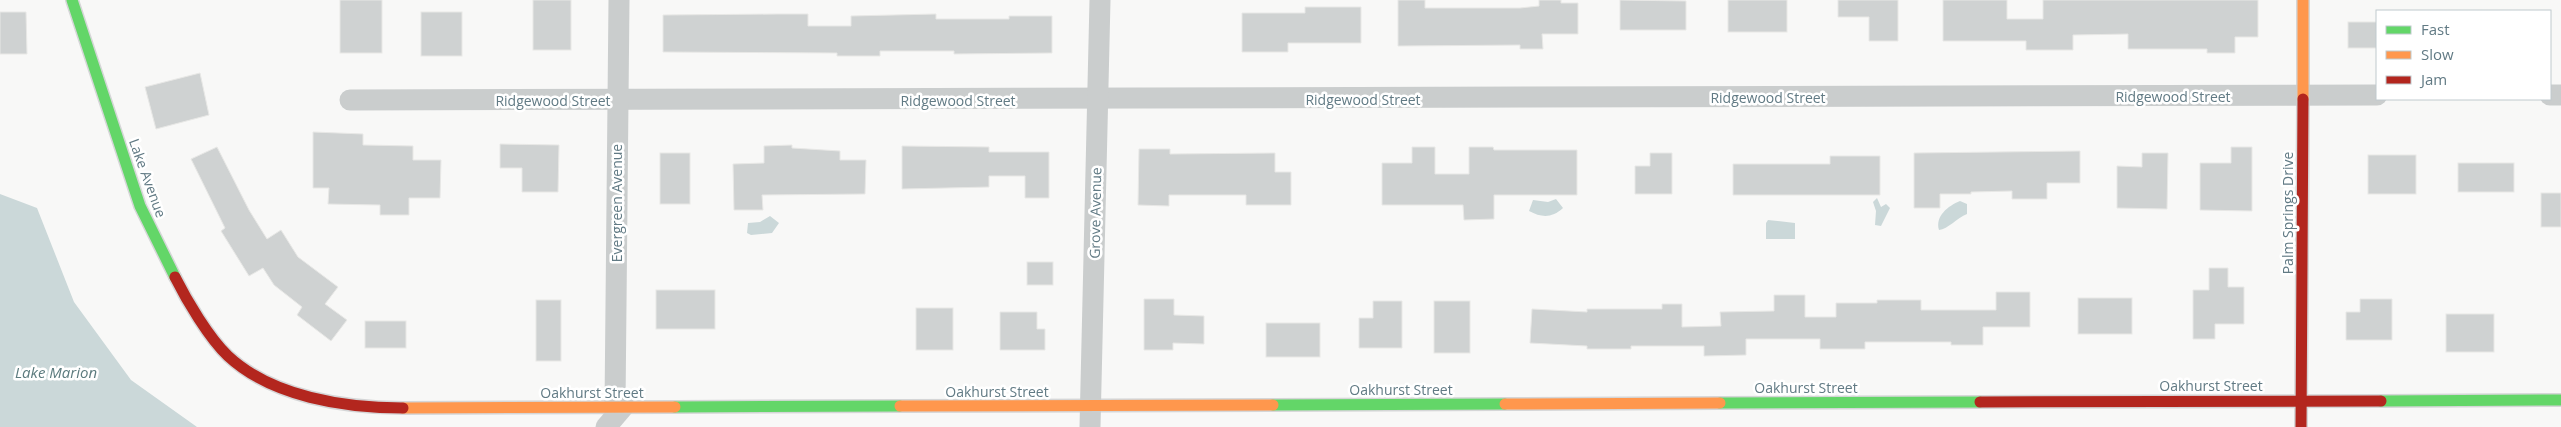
<svg xmlns="http://www.w3.org/2000/svg" width="2561" height="427" font-family="'Open Sans',sans-serif">
<rect width="100%" height="100%" fill="#f8f8f7"/>
<!-- water -->
<g fill="#cbd8d9">
<polygon points="0,194 37,208 74,302 131,380 197,427 0,427"/>
<polygon points="1877,198 1881,207 1886,204 1890,208 1881,226 1875,225 1876,211 1873,202"/>
<path d="M1556,199L1563,208C1552,218 1542,218 1529,211L1533,200L1548,202Z"/>
<path d="M1960,201L1967,204V214C1957,218 1948,229 1939,230C1935,216 1948,206 1960,201Z"/>
<polygon points="770,216 779,223 772,233 751,235 747,233 748,223 760,222"/>
<polygon points="1768,220 1795,223 1795,239 1766,239 1766,223"/>
</g>
<!-- building -->
<g fill="#cfd2d2" stroke="#e8e8e6">
<rect x="340" y="0" width="42" height="53"/>
<rect x="533" y="0" width="38" height="50"/>
<polygon points="1398,0 1425,0 1425,8 1520,8 1539,6 1539,0 1561,0 1561,3 1578,3 1578,34 1542,34 1543,49 1520,49 1520,45 1398,46"/>
<polygon points="1620,0 1686,1 1686,30 1620,30"/>
<rect x="1728" y="0" width="59" height="32"/>
<polygon points="1838,0 1898,0 1898,41 1869,41 1869,17 1838,17"/>
<polygon points="1943,0 2007,0 2007,19 2043,19 2043,0 2258,0 2258,37 2235,37 2235,53 2207,53 2207,49 2128,49 2128,34 2073,35 2073,50 2026,50 2026,41 1943,41"/>
<polygon points="1305,7 1361,7 1361,43 1288,43 1288,52 1242,52 1242,13 1305,13"/>
<polygon points="0,12 26,12 27,54 0,54"/>
<rect x="421" y="12" width="41" height="44"/>
<polygon points="778,14 808,14 808,26 851,26 851,16 936,14 936,19 1009,19 1009,16 1052,16 1052,53 954,54 954,51 880,51 880,56 837,56 837,53 663,52 663,15"/>
<rect x="2348" y="22" width="29" height="26"/>
<polygon points="200,73 209,115 156,129 145,87"/>
<polygon points="313,132 363,134 363,145 413,146 413,160 441,160 440,198 409,198 409,215 380,215 380,205 328,204 329,188 313,188"/>
<polygon points="500,144 559,145 558,192 522,192 522,168 500,168"/>
<polygon points="792,145 792,148 840,151 840,160 866,160 865,194 762,195 763,210 734,210 733,164 764,163 764,146"/>
<polygon points="902,146 989,147 989,152 1049,152 1049,198 1025,198 1025,176 989,176 989,187 902,189"/>
<polygon points="217,147 249,210 267,239 281,230 298,257 338,287 325,304 347,320 331,341 297,315 302,307 274,285 263,268 249,276 221,231 225,228 191,159"/>
<polygon points="1412,147 1435,147 1435,174 1469,174 1469,147 1493,147 1494,150 1577,150 1577,195 1494,195 1494,219 1464,220 1463,205 1382,205 1382,163 1412,163"/>
<polygon points="2231,147 2252,147 2252,211 2200,210 2200,163 2231,163"/>
<polygon points="1139,149 1170,149 1170,154 1275,153 1275,172 1291,172 1291,205 1246,205 1246,195 1169,195 1169,206 1138,205"/>
<polygon points="2080,151 2080,183 2047,183 2047,199 2012,199 2012,191 1971,192 1971,194 1940,194 1940,208 1914,208 1914,153"/>
<rect x="660" y="153" width="30" height="51"/>
<polygon points="1650,153 1672,153 1672,194 1635,194 1635,166 1650,166"/>
<polygon points="2142,153 2168,153 2167,209 2117,208 2117,166 2142,167"/>
<rect x="2368" y="155" width="48" height="39"/>
<polygon points="1830,156 1880,156 1880,195 1733,195 1733,164 1830,164"/>
<rect x="2458" y="163" width="56" height="29"/>
<rect x="2541" y="193" width="20" height="34"/>
<rect x="1027" y="262" width="26" height="23"/>
<polygon points="2209,268 2228,268 2228,287 2244,287 2244,324 2215,324 2215,339 2193,339 2193,290 2209,290"/>
<rect x="656" y="290" width="59" height="39"/>
<polygon points="1996,292 2030,292 2030,327 1983,327 1983,345 1951,345 1951,342 1865,342 1865,349 1820,349 1820,339 1746,339 1746,355 1704,356 1704,346 1631,346 1631,349 1587,349 1587,346 1530,343 1532,309 1587,312 1587,309 1662,309 1662,304 1682,304 1682,327 1721,326 1720,312 1774,311 1774,295 1805,295 1805,317 1836,317 1836,303 1877,303 1877,300 1921,300 1921,310 1996,310"/>
<rect x="2078" y="298" width="54" height="36"/>
<polygon points="1144,299 1174,299 1174,315 1204,316 1204,344 1173,343 1173,350 1144,350"/>
<polygon points="2360,299 2392,299 2392,340 2346,340 2346,312 2360,312"/>
<rect x="536" y="300" width="25" height="61"/>
<polygon points="1373,301 1402,301 1402,348 1359,348 1359,318 1373,318"/>
<rect x="1434" y="301" width="36" height="52"/>
<rect x="916" y="308" width="37" height="42"/>
<polygon points="1000,312 1037,312 1037,329 1045,329 1045,350 1000,350"/>
<rect x="2446" y="314" width="48" height="38"/>
<rect x="365" y="321" width="41" height="27"/>
<rect x="1266" y="323" width="54" height="34"/>
</g>
<g fill="none" stroke-linecap="round" stroke-linejoin="round">
<defs>
<g id="fast">
<polyline points="72,0 140,206 175,277"/>
<polyline points="2381,401 2561,400"/>
<polyline points="1720,403 1980,402"/>
<polyline points="1273,405 1505,404"/>
<polyline points="675,407 900,406"/>
</g>
<g id="slow">
<polyline points="2303,99 2303,0"/>
<polyline points="1505,404 1720,403"/>
<polyline points="900,406 1273,405"/>
<polyline points="403,408 675,407"/>
</g>
<g id="jam">
<path d="M175,277C187,301 209,338 228,356C272,397 345,408 403,408"/>
<polyline points="1980,402 2381,401"/>
<polyline points="2301,427 2303,99"/>
</g>
</defs>
<!-- fast casing -->
<use href="#fast" stroke="#d5d6d7" stroke-width="14"/>
<!-- slow casing -->
<use href="#slow" stroke="#d5d6d7" stroke-width="14"/>
<!-- jam casing -->
<use href="#jam" stroke="#d5d6d7" stroke-width="14"/>
<!-- street -->
<g stroke="#cacdcd" stroke-width="21">
<polyline points="2550,95 2561,95"/>
<polyline points="350,100 2377,95"/>
<polyline points="615,406 619,0"/>
<polyline points="606,427 624,406"/>
<polyline points="1090,427 1100,0"/>
</g>
<!-- fast -->
<use href="#fast" stroke="#63d668" stroke-width="11"/>
<!-- slow -->
<use href="#slow" stroke="#ff974d" stroke-width="11"/>
<!-- jam -->
<use href="#jam" stroke="#b3261e" stroke-width="11"/>
</g>
<g text-anchor="middle" dominant-baseline="central" stroke-width="5" stroke-linejoin="round" paint-order="stroke">
<!-- street labels -->
<g font-size="14" fill="#617a84" stroke="#fff">
<text x="2173" y="96">Ridgewood Street</text>
<text x="1768" y="97">Ridgewood Street</text>
<text x="1363" y="99">Ridgewood Street</text>
<text x="553" y="100">Ridgewood Street</text>
<text x="958" y="100">Ridgewood Street</text>
<text transform="translate(148 178) rotate(70)">Lake Avenue</text>
<text transform="translate(616 203) rotate(-90)">Evergreen Avenue</text>
<text transform="translate(1095 213) rotate(-89)">Grove Avenue</text>
<text transform="translate(2287 213) rotate(-90)">Palm Springs Drive</text>
<text x="2211" y="385">Oakhurst Street</text>
<text x="1806" y="387">Oakhurst Street</text>
<text x="1401" y="389">Oakhurst Street</text>
<text x="997" y="391">Oakhurst Street</text>
<text x="592" y="392">Oakhurst Street</text>
</g>
<!-- water labels -->
<g font-size="15" font-style="italic" fill="#5c7b7e" stroke="#fff">
<text x="56" y="372">Lake Marion</text>
</g>
</g>
<!-- legend -->
<rect x="2376" y="10" width="175" height="90" fill="#ffffff" stroke="#c0cace"/>
<rect x="2386" y="26" width="25" height="8" fill="#63d668" stroke="#c0cace"/>
<text x="2421" y="35" font-size="15" fill="#617a84">Fast</text>
<rect x="2386" y="51" width="25" height="8" fill="#ff974d" stroke="#c0cace"/>
<text x="2421" y="60" font-size="15" fill="#617a84">Slow</text>
<rect x="2386" y="76" width="25" height="8" fill="#b3261e" stroke="#c0cace"/>
<text x="2421" y="85" font-size="15" fill="#617a84">Jam</text>
</svg>
